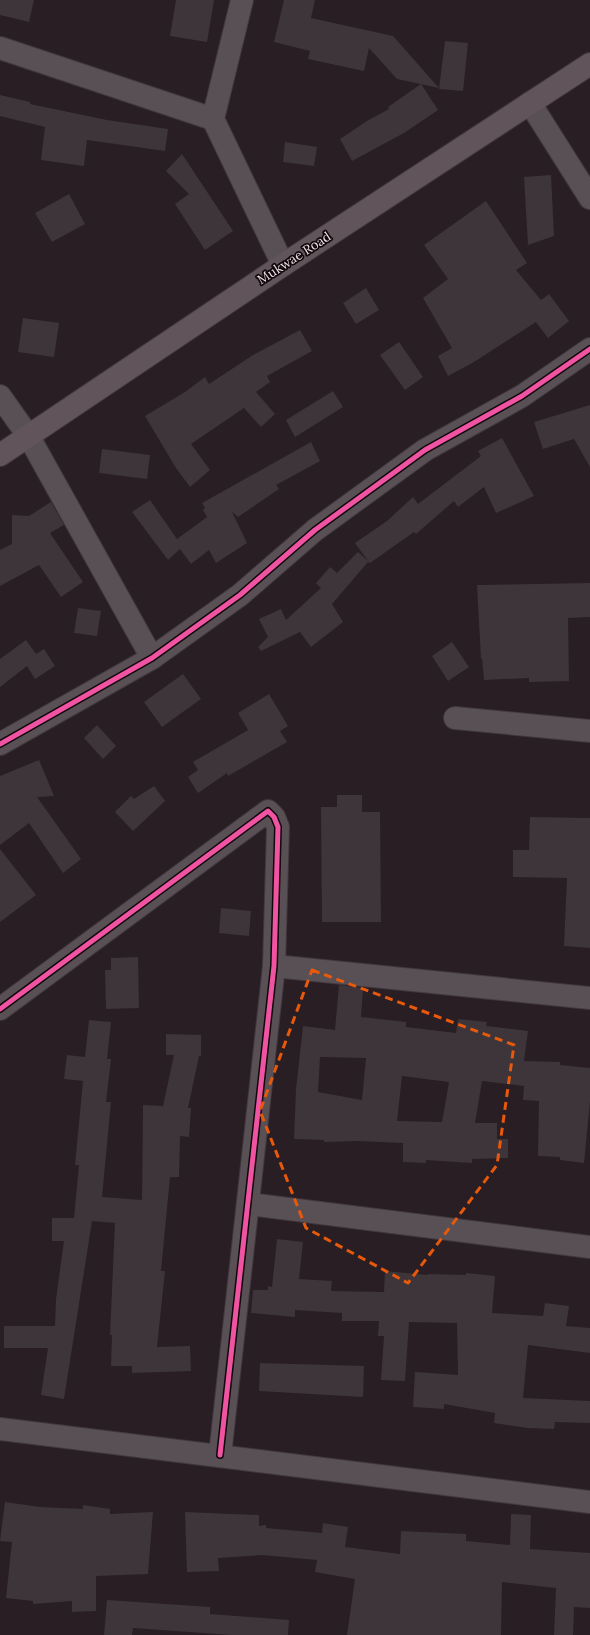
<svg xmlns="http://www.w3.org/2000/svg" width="590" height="1635" font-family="Lora,serif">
<rect width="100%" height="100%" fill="#281e23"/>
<!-- building -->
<g fill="#3d3539" fill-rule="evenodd">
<polygon points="0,0 34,0 29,22 0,15"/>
<polygon points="176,0 214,0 207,42 170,36"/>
<polygon points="284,0 315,0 311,18 393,36 439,88 397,79 369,48 364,71 308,59 310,51 274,42"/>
<polygon points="445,41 468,43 463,91 439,89"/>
<polygon points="421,84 438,110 404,133 352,161 340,139 367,121 389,109 388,107"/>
<polygon points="0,95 30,102 30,104 107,120 168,129 165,151 87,140 84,166 41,160 45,127 0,116"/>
<polygon points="285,142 317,147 314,166 283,162"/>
<polygon points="182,154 233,231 205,250 175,204 189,194 166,171"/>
<polygon points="551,175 554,236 528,245 524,177"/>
<polygon points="69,194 85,224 52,242 35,213"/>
<polygon points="486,201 527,263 516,270 541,300 549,294 569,321 548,338 536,322 474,362 448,376 438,356 452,348 423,298 448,279 424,245"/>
<polygon points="366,288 379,310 356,324 343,303"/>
<polygon points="23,318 59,323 54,357 18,352"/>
<polygon points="300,330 312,351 267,376 270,382 256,392 275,414 261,427 244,408 191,444 210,470 190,487 176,468 145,416 185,392 205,377 209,384 253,355"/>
<polygon points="399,342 423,377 405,390 380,355"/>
<polygon points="333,391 343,407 295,437 286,420"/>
<polygon points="590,405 590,467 574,439 543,449 534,422"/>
<polygon points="502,438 534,496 496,513 484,487 458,507 454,501 416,534 414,532 370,563 368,562 332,604 343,622 311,647 300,632 261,651 258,647 268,637 259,619 281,609 286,620 321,588 316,583 330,567 337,573 358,552 368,561 355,543 387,521 413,497 418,504 481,456 478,451"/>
<polygon points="311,442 320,461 276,485 279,489 238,517 232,512 247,543 216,563 209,550 191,564 180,549 168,560 132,512 150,500 177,539 207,517 203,510 205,508 202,503"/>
<polygon points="102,449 150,455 147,479 99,473"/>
<polygon points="51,502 64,525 50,533 83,582 61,597 39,565 0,586 0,550 12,544 12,515 29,516"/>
<polygon points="590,583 590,617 568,618 569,681 529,682 529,678 484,680 482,658 481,659 477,585"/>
<polygon points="78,608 101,611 97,636 74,633"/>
<polygon points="26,640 36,654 44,649 55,666 35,679 27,666 0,687 0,659"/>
<polygon points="452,642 469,667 448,681 432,656"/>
<polygon points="183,674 201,699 162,727 144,702"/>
<polygon points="269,694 288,726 280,731 287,742 228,776 227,773 198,793 188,777 198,770 193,762 248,730 238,713"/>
<polygon points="97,725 116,746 103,759 84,738"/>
<polygon points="39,760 54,796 37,797 81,859 63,873 29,823 0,845 0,776"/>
<polygon points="154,786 165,801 133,831 115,812 131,796 134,799"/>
<polygon points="337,795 362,795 362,812 380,812 381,922 322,922 321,807 337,807"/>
<polygon points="530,817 590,818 590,948 564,946 567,878 513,877 513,850 529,850"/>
<polygon points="0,849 36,895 0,922"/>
<polygon points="221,908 251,911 249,936 219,933"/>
<polygon points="138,957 139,1008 106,1009 105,970 111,970 111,958"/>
<path d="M339,985L363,988L361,1017L406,1022V1027L456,1033L458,1019L487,1022L486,1026L528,1031L524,1061L560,1062V1065L590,1068V1101L584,1163L560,1160V1157L538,1156L539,1101L523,1100L524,1086L482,1081L475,1123H497V1139H508V1158L472,1159V1163L426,1160V1163L403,1162V1143L358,1141L324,1142V1140L294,1139L296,1089L303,1026L335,1030ZM320,1057L366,1058L362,1100L318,1092ZM402,1076L449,1082L442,1122L397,1121Z"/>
<polygon points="89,1020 111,1022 107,1059 111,1059 106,1102 111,1102 102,1197 142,1200 143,1105 163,1106 174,1055 166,1055 166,1034 201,1035 201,1056 199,1056 188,1108 191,1108 189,1137 180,1136 179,1177 170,1177 161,1271 165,1271 157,1347 190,1346 191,1371 132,1373 132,1366 111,1366 112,1335 110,1335 115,1223 92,1221 64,1399 41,1395 48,1348 4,1348 4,1326 55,1326 56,1299 64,1241 52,1241 52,1218 74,1218 79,1165 75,1165 83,1081 64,1079 67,1055 85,1057"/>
<polygon points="277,1239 303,1242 299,1279 332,1281 331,1291 384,1292 385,1271 428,1275 428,1274 466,1275 466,1273 495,1276 492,1313 543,1316 545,1303 569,1306 566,1326 590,1328 590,1353 528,1345 523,1398 590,1401 590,1423 555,1422 554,1429 527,1428 494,1423 495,1413 444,1404 444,1409 413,1407 415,1372 458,1375 457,1323 409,1322 405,1381 381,1380 384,1336 378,1336 379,1321 342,1321 342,1313 295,1310 295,1317 251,1313 253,1290 268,1290 268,1286 272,1287"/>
<polygon points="260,1363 364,1366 363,1397 259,1391"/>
<polygon points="5,1502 40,1507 83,1509 83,1505 110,1509 110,1514 153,1512 148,1574 96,1576 96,1611 72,1612 72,1601 33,1604 33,1601 6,1598 12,1542 0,1541"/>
<polygon points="185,1512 259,1515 259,1526 266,1525 266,1528 322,1533 323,1523 348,1527 345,1547 400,1554 401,1531 466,1534 466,1541 510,1545 511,1514 531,1515 530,1549 590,1553 590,1608 574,1607 573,1635 554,1635 556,1588 502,1582 501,1635 347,1635 355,1579 315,1572 317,1560 262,1555 218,1558 219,1571 187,1572"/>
<polygon points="107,1600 210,1607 210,1614 289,1620 288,1635 231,1635 133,1628 132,1635 104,1635"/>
</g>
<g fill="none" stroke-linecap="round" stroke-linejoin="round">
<defs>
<g id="street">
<polyline points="242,0 213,119 283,265"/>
<polyline points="0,48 213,119"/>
<polyline points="530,103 590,198"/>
<polyline points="0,396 29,437 152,658"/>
<polyline points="455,718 590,731"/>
<polyline points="0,744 152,658 240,595 315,530 425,450 522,396 590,349"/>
<polyline points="274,966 590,998"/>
<polyline points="0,1009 268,811 274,817 278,827 274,966 220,1455"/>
<polyline points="249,1204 590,1247"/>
<polyline points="0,1429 590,1502"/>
</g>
<polyline id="secondary" points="0,455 283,265 590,64"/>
</defs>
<!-- street casing -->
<use href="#street" stroke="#41383d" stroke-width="24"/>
<!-- secondary casing -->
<use href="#secondary" stroke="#41383d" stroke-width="24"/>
<!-- street -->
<use href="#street" stroke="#585054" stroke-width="22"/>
<!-- secondary -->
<use href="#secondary" stroke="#61545a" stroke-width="22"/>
<defs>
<g id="cycleway">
<polyline points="0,744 152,658 240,595 315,530 425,450 522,396 590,349"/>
<polyline points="0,1009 268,811 274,817 278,827 274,966 220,1455"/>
</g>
</defs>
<!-- cycleway casing -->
<use href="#cycleway" stroke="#10080b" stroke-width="8"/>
<!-- cycleway -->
<use href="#cycleway" stroke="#f153a3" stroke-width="5"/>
</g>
<!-- marked area -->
<path fill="none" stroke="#e8590c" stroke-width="3" stroke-dasharray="8 5" stroke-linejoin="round" d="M312,970L514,1045L497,1165L408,1283L306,1228L260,1111Z"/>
<g text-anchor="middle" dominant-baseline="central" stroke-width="3.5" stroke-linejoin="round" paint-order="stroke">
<!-- street labels -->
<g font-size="13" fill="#f0e3e8" stroke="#10080b">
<text transform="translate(294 258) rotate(-33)">Mukwae Road</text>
</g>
</g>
</svg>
